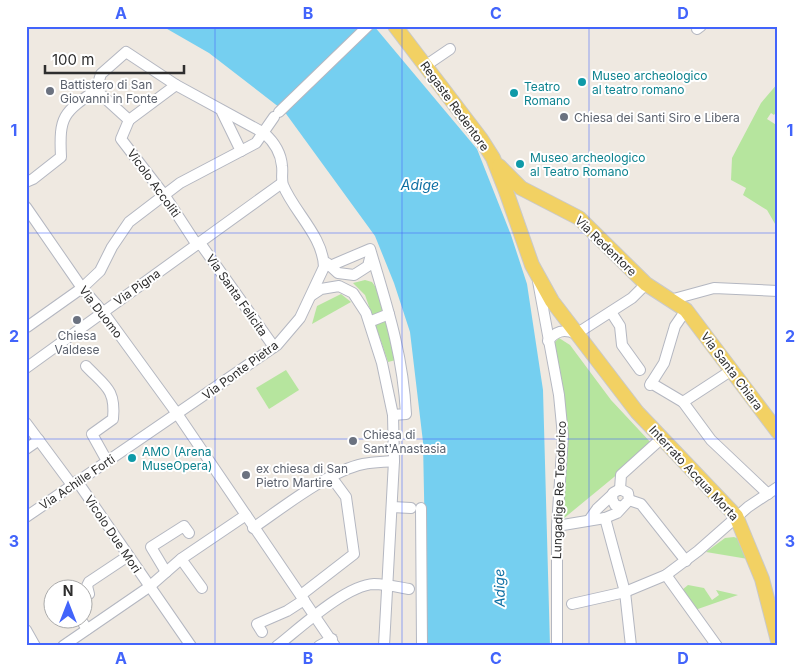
<svg xmlns="http://www.w3.org/2000/svg" width="804" height="672" font-family="Inter,sans-serif">
<rect width="100%" height="100%" fill="#efe9e1"/>
<!-- green -->
<g fill="#b6e59e">
<polygon points="778,83 778,109 774,115 771,113 767,119 778,126 778,229 767,210 743,195 746,188 731,180 732,158 761,103"/>
<polygon points="365,280 372,282 377,289 384,311 372,315 365,295 353,283"/>
<polygon points="341,294 351,302 312,324 317,306"/>
<polygon points="387,320 396,360 388,362 375,324"/>
<polygon points="559,338 570,345 611,400 653,445 563,519 566,428 553,350 555,342"/>
<polygon points="286,370 299,390 269,409 256,388"/>
<polygon points="734,537 739,539 748,559 706,552 725,538"/>
<polygon points="688,585 704,588 712,600 719,595 716,590 738,595 695,610 682,590"/>
</g>
<!-- water -->
<polygon fill="#75cff0" points="162,26 374,26 477,149 511,235 527,284 543,390 550,646 427,646 423,442 410,332 394,283 375,236 284,111 209,53"/>
<g fill="none" stroke-linecap="round" stroke-linejoin="round">
<defs>
<g id="minor">
<polyline points="697,29 701,26"/>
<polyline points="425,66 450,49"/>
<polyline points="96,90 129,120"/>
<polyline points="222,112 241,151"/>
<polyline points="279,112 368,26"/>
<polyline points="129,120 121,139 165,196 197,245"/>
<polyline points="129,120 176,85"/>
<path d="M26,182L33,179L61,157C59,116 63,113 96,90"/>
<polyline points="26,207 82,288 103,312 178,415 335,646"/>
<polyline points="200,243 274,347"/>
<polyline points="327,263 338,273 354,275 368,266 371,254"/>
<path d="M330,266L370,249C387,306 403,354 406,414L393,415"/>
<polyline points="538,281 559,395 563,436 557,526 557,646"/>
<polyline points="312,295 321,289 339,286 353,293 366,313 382,363 393,415 394,461 384,646"/>
<polyline points="670,300 714,288 778,291"/>
<polyline points="611,312 620,326 622,345 640,370"/>
<polyline points="374,320 389,314"/>
<polyline points="27,327 82,288 100,271 112,247 129,222 180,183 256,143 274,117"/>
<path d="M548,341C556,330 565,329 576,334L632,298L646,284"/>
<path d="M86,366C105,386 116,389 113,419L92,434L107,461"/>
<polyline points="26,368 282,183"/>
<polyline points="651,383 683,402 711,440 768,494"/>
<polyline points="650,385 664,363 675,326 686,310"/>
<polyline points="683,402 732,370"/>
<polyline points="26,423 72,485"/>
<polyline points="26,449 39,440"/>
<polyline points="77,481 191,646"/>
<polyline points="620,489 621,475 662,438"/>
<polyline points="629,500 641,504 686,561"/>
<polyline points="392,507 411,508"/>
<polyline points="421,508 422,646"/>
<path d="M26,517L277,345L300,318L324,267C323,236 294,212 283,185C281,179 283,172 282,166C281,153 273,141 264,133L176,85L126,52L101,74L96,90"/>
<polyline points="605,518 625,592 631,646"/>
<polyline points="590,519 597,509 612,495"/>
<polyline points="557,526 605,518 617,513 629,500 628,493 620,489 613,493 612,499 615,505 622,507"/>
<path d="M253,528C282,508 329,471 363,464C373,462 384,462 394,461"/>
<polyline points="181,559 202,588"/>
<polyline points="166,572 151,547 184,526 189,533"/>
<polyline points="666,575 717,646"/>
<polyline points="301,595 354,554 346,497 332,478"/>
<polyline points="82,599 89,594 87,586 89,582 128,556"/>
<polyline points="572,604 625,592 666,575 698,551 748,507 778,487"/>
<polyline points="81,620 87,629"/>
<polyline points="26,630 35,646"/>
<polyline points="262,632 257,624 287,611 304,600"/>
<polyline points="63,646 149,587 181,559 246,515"/>
<path d="M277,646C300,628 346,585 374,584C385,584 398,587 409,589"/>
<polyline points="319,646 332,639"/>
</g>
<g id="major">
<polyline points="395,26 481,139 493,158 506,191 532,265 552,301 637,412 736,516 762,579 778,641"/>
<polyline points="499,166 521,188 579,218 646,284 686,310 778,432"/>
</g>
</defs>
<!-- minor casing -->
<use href="#minor" stroke="#b4b7c1" stroke-width="12"/>
<!-- major casing -->
<use href="#major" stroke="#c9c9c9" stroke-width="16"/>
<!-- minor -->
<use href="#minor" stroke="#fff" stroke-width="10"/>
<!-- major -->
<use href="#major" stroke="#f2d163" stroke-width="14"/>
</g>
<!-- grid -->
<path fill="none" stroke="#4264fb" stroke-width="1" stroke-opacity="0.55" d="M215,26V646M402,26V646M589,26V646M26,233H778M26,439H778"/>
<!-- markers -->
<g fill="#0f9aa8" stroke="#fff" stroke-width="2">
<circle cx="582" cy="82" r="5"/>
<circle cx="514" cy="93" r="5"/>
<circle cx="520" cy="164" r="5"/>
<circle cx="132" cy="458" r="5"/>
</g>
<g fill="#6b7280" stroke="#fff" stroke-width="2">
<circle cx="50" cy="91" r="5"/>
<circle cx="564" cy="117" r="5"/>
<circle cx="77" cy="320" r="5"/>
<circle cx="353" cy="441" r="5"/>
<circle cx="246" cy="475" r="5"/>
</g>
<g text-anchor="middle" dominant-baseline="central" stroke-width="4" stroke-linejoin="round" paint-order="stroke">
<!-- culture labels -->
<g font-size="12" fill="#0d838f" stroke="#fff" text-anchor="start">
<text x="592" y="75">Museo archeologico<tspan x="592" dy="14">al teatro romano</tspan></text>
<text x="524" y="86">Teatro<tspan x="524" dy="14">Romano</tspan></text>
<text x="530" y="157">Museo archeologico<tspan x="530" dy="14">al Teatro Romano</tspan></text>
<text x="142" y="451">AMO (Arena<tspan x="142" dy="14">MuseOpera)</tspan></text>
</g>
<!-- worship labels -->
<g font-size="12" fill="#5b616d" stroke="#fff" text-anchor="start">
<text x="60" y="84">Battistero di San<tspan x="60" dy="14">Giovanni in Fonte</tspan></text>
<text x="574" y="117">Chiesa dei Santi Siro e Libera</text>
<text x="77" y="335" text-anchor="middle">Chiesa<tspan x="77" dy="14">Valdese</tspan></text>
<text x="363" y="434">Chiesa di<tspan x="363" dy="14">Sant'Anastasia</tspan></text>
<text x="256" y="468">ex chiesa di San<tspan x="256" dy="14">Pietro Martire</tspan></text>
</g>
<!-- street labels -->
<g font-size="12" fill="#2e2e2e" stroke="#fff">
<text transform="translate(455 106) rotate(54)">Regaste Redentore</text>
<text transform="translate(154 183) rotate(54)">Vicolo Accoliti</text>
<text transform="translate(606 246) rotate(44)">Via Redentore</text>
<text transform="translate(137 287) rotate(-35)">Via Pigna</text>
<text transform="translate(237 295) rotate(55)">Via Santa Felicita</text>
<text transform="translate(101 312) rotate(52)">Via Duomo</text>
<text transform="translate(240 370) rotate(-36)">Via Ponte Pietra</text>
<text transform="translate(732 371) rotate(53)">Via Santa Chiara</text>
<text transform="translate(694 473) rotate(47)">Interrato Acqua Morta</text>
<text transform="translate(77 482) rotate(-34)">Via Achille Forti</text>
<text transform="translate(559 490) rotate(-88)">Lungadige Re Teodorico</text>
<text transform="translate(113 534) rotate(56)">Vicolo Due Mori</text>
</g>
<!-- water labels -->
<g font-size="14" font-style="italic" fill="#0d6fa3" stroke="#fff">
<text x="420" y="184">Adige</text>
<text transform="translate(499 588) rotate(-91)">Adige</text>
</g>
</g>
<!-- border -->
<rect width="804" height="672" fill="none" stroke="#ffffff" stroke-width="55"/>
<!-- north arrow -->
<g transform="translate(68 604)"><circle r="24" fill="#ffffff" stroke="#ababab"/>
<path d="M0-4L9 19L0 12L-9 19Z" fill="#4264fb"/>
<text y="-8" font-size="14" font-weight="bold" text-anchor="middle" fill="#2e2e2e">N</text>
</g>
<!-- scale -->
<path d="M45 65v8h139v-8" fill="none" stroke="#2e2e2e" stroke-width="2.5"/>
<text x="52" y="65" font-size="15" fill="#2e2e2e" stroke="#ffffff" stroke-width="4" paint-order="stroke">100 m</text>
<rect x="28" y="28" width="748" height="616" fill="none" stroke="#4264fb" stroke-width="2"/>
<g font-size="16" text-anchor="middle" font-weight="bold" fill="#4264fb">
<text x="121" y="19">A</text>
<text x="308" y="19">B</text>
<text x="496" y="19">C</text>
<text x="683" y="19">D</text>
<text x="14" y="136">1</text>
<text x="790" y="136">1</text>
<text x="14" y="342">2</text>
<text x="790" y="342">2</text>
<text x="14" y="547">3</text>
<text x="790" y="547">3</text>
<text x="121" y="664">A</text>
<text x="308" y="664">B</text>
<text x="496" y="664">C</text>
<text x="683" y="664">D</text>
</g>
</svg>
